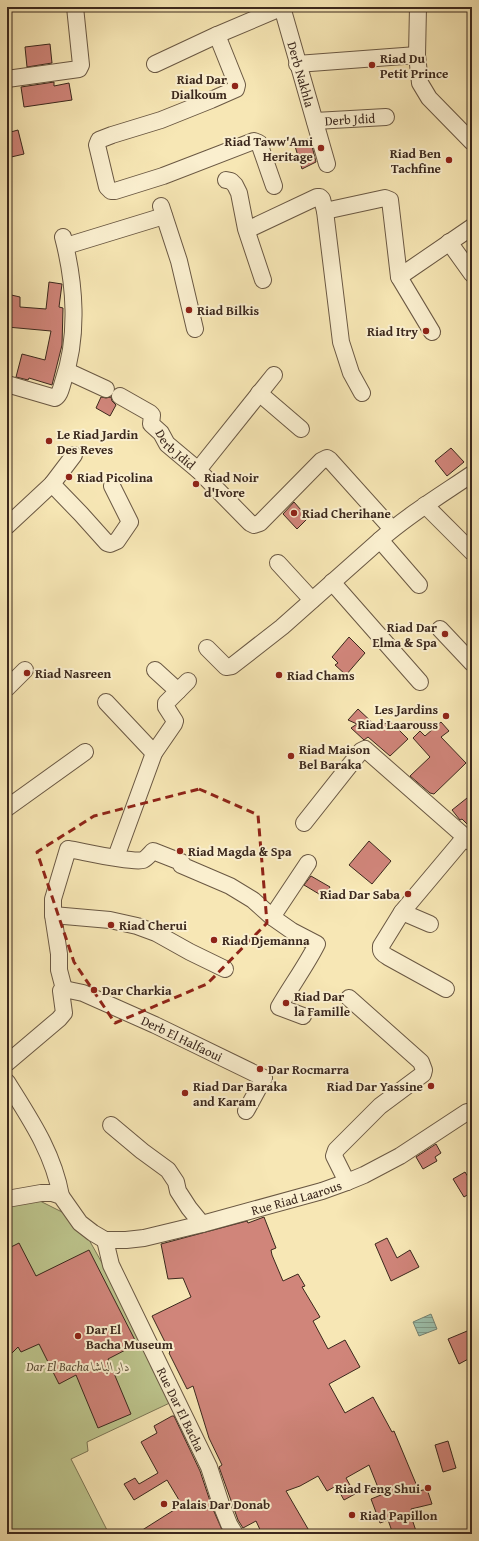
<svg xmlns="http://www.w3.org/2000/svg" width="479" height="1541" font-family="'Gentium Book Plus',Amiri,serif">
<defs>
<pattern id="water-rules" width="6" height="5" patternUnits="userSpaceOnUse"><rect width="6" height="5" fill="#9dc0ac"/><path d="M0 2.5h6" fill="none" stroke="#819c8b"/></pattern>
</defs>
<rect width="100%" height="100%" fill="#f7e7b5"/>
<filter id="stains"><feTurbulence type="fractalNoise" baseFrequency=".005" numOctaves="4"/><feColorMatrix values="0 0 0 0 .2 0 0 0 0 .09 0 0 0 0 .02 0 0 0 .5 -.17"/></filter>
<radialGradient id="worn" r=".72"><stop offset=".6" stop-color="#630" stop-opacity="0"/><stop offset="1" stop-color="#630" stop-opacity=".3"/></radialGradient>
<!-- green -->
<polygon fill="#bdc58d" stroke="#7c7655" points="36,1199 64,1213 88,1238 141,1332 176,1400 87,1442 88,1451 71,1459 107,1530 104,1534 7,1534 7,1207"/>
<!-- water -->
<polygon fill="url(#water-rules)" stroke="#768373" points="431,1314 437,1329 419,1336 413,1322"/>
<!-- building -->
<g fill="#d0857a" stroke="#3b281d">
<polygon points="50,44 52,63 27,67 25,47"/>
<polygon points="54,82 54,86 69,83 72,100 24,107 21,87"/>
<polygon points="18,130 24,154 7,158 7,133"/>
<polygon points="310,138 316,162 302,169 294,143"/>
<polygon points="49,282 62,284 59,307 63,308 62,345 52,385 29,378 28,380 16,377 22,354 45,360 51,331 7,327 7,294 20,297 20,307 46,309"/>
<polygon points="101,397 106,398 111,397 112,401 116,405 110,416 96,408"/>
<polygon points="451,448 464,462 447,476 435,461"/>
<polygon points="294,502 308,518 297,529 283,514"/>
<polygon points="349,637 365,653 346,675 335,665 338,663 332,657"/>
<polygon points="358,709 376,726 380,720 385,724 389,720 408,739 390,756 368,737 364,740 351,728 357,724 348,720"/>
<polygon points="441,722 449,731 441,737 466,763 434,794 430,793 410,776 430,757 413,738 420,731 425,736"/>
<polygon points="467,798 472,804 472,829 462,819 460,820 452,810"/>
<polygon points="369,841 391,861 372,884 349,865"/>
<polygon points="311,876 330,887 324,897 304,885"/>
<polygon points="436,1144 441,1153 435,1157 437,1161 423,1169 416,1157"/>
<polygon points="465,1172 472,1183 472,1192 464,1197 453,1179"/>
<polygon points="264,1217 276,1248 271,1250 272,1255 283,1281 298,1274 305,1286 302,1287 320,1317 313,1321 328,1349 345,1340 360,1367 329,1384 345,1413 373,1397 392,1432 394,1431 419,1491 427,1489 432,1504 411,1509 415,1518 412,1519 417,1534 393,1534 388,1520 380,1523 371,1499 381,1495 369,1465 346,1478 355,1494 344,1500 336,1486 327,1491 318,1476 300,1486 286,1491 311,1534 262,1534 256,1521 243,1528 238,1520 219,1467 222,1465 209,1438 193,1386 187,1389 169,1353 170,1352 152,1316 191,1297 183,1278 168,1279 161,1244 247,1221 248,1223"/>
<polygon points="387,1238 397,1258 410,1250 419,1267 391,1281 375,1244"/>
<polygon points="19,1243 36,1276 89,1250 137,1344 108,1359 131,1414 98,1428 76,1375 59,1384 39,1344 21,1352 18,1347 7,1358 7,1338 11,1336 7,1327 7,1249"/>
<polygon points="472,1329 472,1357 459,1364 448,1339"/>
<polygon points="172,1416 174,1416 200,1471 212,1507 223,1532 220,1534 136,1534 182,1505 167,1480 134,1500 124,1484 135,1478 139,1484 158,1473 141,1442 157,1433 154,1426"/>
<polygon points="448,1441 456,1468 443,1472 435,1445"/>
</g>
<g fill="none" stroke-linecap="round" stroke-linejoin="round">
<defs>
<g id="minor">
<path id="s1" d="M282,7L327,164"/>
<polyline points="418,7 417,55 420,83 429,98 472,142"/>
<polyline points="217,35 237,85 236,89 211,100 161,120 112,135 99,140 97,145 107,187 111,191 115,191 163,176 254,141 259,143 274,186"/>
<polyline points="155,64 217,35 283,7"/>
<polyline points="297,64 417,55"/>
<polyline points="7,79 79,69 81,65 75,7"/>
<path id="s2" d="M315,121L386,117"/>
<polyline points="226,180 231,181 235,185 239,193 246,229 263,280"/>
<polyline points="161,206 179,261 195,329"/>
<polyline points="325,211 385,198 390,200 399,277 472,227"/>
<polyline points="247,230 317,197 320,197 322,199 325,211 341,342 351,373 362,393"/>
<polyline points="449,242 472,274"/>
<polyline points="66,246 164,216"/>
<polyline points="399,277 432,332"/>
<polyline points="67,371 106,389"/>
<path d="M7,384L55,398C60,395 61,388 63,382C79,336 75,283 63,237"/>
<polyline points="259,393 301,429"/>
<path id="s3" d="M120,396L150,413L152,415L151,424L161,433L167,444L198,470L250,523L254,525L260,523L321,461L327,458L330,460L392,529"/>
<polyline points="198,470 274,375"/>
<polyline points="52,484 81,514 107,543 110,544 117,541 130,522 112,486"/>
<polyline points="425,505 472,552"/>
<polyline points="7,526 52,484 74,455"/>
<polyline points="278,563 312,600"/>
<polyline points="332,582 420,682"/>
<path d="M419,585L380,540C408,515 441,495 472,474"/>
<polyline points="440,629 472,663"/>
<polyline points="207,648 226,667 232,666 282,627 380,540"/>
<polyline points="155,670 178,691"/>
<polyline points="7,688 25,670"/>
<polyline points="106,702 154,753"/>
<polyline points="7,808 85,752"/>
<polyline points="304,823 361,751 365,749 472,843"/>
<polyline points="116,857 154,753 174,724 175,721 166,707 166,703 188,681"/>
<polyline points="402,912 430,924"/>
<polyline points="53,915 110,920 137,926 156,933 190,952 225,969"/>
<path d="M64,989L59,970V954L53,915V899L68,849C81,851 133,863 143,860C147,858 150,854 153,851L181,862L182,863L181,865L230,886L253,900L272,917"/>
<path d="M446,989L388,957C383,954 380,952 381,946L402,912L465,837"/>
<path d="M303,1016L279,1007C291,986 306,966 317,944L292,931L272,917L308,863"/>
<path id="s4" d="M7,1063L59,1019L64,1013L61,991L64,989L83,993L155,1025L264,1078L246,1111"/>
<path d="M7,1082C30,1119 53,1152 61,1196"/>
<polyline points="111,1125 142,1151 168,1170 176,1182 178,1191 189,1208 202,1224"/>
<polyline points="347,1182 334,1156 336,1150 380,1106 423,1074 424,1070 421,1062 349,998"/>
<path id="s5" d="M7,1199L41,1193H52L61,1196L80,1223L93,1233L105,1240H126L144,1238L202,1224L322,1191L347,1182L364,1175L400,1156L467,1112L472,1111"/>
<path id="s6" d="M105,1240L111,1265L209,1467L221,1504L229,1524L235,1534"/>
</g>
</defs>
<!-- minor casing -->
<use href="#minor" stroke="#6a5843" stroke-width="18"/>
<!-- minor -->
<use href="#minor" stroke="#faefcf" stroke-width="16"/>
</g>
<!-- marked area -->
<path fill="none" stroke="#8f2418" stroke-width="3" stroke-dasharray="8 5" stroke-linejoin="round" d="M199,789L258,815L267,923L207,984L115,1023L74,962L37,852L94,816Z"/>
<!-- markers -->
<g fill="#8f2418" stroke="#faefcf" stroke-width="1.5">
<circle cx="372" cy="65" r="4"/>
<circle cx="235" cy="86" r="4"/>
<circle cx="321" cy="148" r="4"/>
<circle cx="449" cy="160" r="4"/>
<circle cx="189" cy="310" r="4"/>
<circle cx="426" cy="331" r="4"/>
<circle cx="49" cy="441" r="4"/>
<circle cx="69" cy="477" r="4"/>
<circle cx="196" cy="484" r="4"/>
<circle cx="294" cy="513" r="4"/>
<circle cx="445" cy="634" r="4"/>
<circle cx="27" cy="673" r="4"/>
<circle cx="279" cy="675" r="4"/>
<circle cx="446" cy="716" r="4"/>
<circle cx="291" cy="756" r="4"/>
<circle cx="180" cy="851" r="4"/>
<circle cx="408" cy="894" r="4"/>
<circle cx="111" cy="925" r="4"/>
<circle cx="214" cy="940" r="4"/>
<circle cx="94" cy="990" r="4"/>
<circle cx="286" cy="1003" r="4"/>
<circle cx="260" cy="1069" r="4"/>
<circle cx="431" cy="1086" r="4"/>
<circle cx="185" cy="1093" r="4"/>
<circle cx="78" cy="1336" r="4"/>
<circle cx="428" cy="1488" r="4"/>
<circle cx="164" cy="1504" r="4"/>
<circle cx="352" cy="1515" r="4"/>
</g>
<g text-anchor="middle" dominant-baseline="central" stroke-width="4" stroke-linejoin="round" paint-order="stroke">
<!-- poi labels -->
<g font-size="13" font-weight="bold" fill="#3b281d" stroke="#faefcf" text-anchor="start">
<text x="380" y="58">Riad Du<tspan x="380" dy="15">Petit Prince</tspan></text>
<text x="227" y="79" text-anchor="end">Riad Dar<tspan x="227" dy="15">Dialkoum</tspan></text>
<text x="313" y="141" text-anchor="end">Riad Taww'Ami<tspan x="313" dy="15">Heritage</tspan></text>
<text x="441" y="153" text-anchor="end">Riad Ben<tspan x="441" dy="15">Tachfine</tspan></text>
<text x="197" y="310">Riad Bilkis</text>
<text x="418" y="331" text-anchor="end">Riad Itry</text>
<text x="57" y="434">Le Riad Jardin<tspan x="57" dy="15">Des Reves</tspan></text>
<text x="77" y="477">Riad Picolina</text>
<text x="204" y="477">Riad Noir<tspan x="204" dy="15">d'Ivore</tspan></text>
<text x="302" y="513">Riad Cherihane</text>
<text x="437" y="627" text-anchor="end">Riad Dar<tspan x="437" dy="15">Elma &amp; Spa</tspan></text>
<text x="35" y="673">Riad Nasreen</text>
<text x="287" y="675">Riad Chams</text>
<text x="438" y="709" text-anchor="end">Les Jardins<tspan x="438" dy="15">Riad Laarouss</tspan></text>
<text x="299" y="749">Riad Maison<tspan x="299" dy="15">Bel Baraka</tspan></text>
<text x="188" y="851">Riad Magda &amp; Spa</text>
<text x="400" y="894" text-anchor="end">Riad Dar Saba</text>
<text x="119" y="925">Riad Cherui</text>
<text x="222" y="940">Riad Djemanna</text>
<text x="102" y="990">Dar Charkia</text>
<text x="294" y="996">Riad Dar<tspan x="294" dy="15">la Famille</tspan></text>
<text x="268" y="1069">Dar Rocmarra</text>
<text x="193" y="1086">Riad Dar Baraka<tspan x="193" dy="15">and Karam</tspan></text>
<text x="423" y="1086" text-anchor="end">Riad Dar Yassine</text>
<text x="86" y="1329">Dar El<tspan x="86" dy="15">Bacha Museum</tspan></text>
<text x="420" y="1488" text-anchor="end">Riad Feng Shui</text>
<text x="172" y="1504">Palais Dar Donab</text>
<text x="360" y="1515">Riad Papillon</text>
</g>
<!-- street labels -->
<g font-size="13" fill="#3b281d" stroke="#faefcf">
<text stroke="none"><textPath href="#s1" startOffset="70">Derb Nakhla</textPath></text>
<text stroke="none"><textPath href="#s2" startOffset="35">Derb Jdid</textPath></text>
<text stroke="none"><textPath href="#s3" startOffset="82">Derb Jdid</textPath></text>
<text stroke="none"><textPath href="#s4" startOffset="230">Derb El Halfaoui</textPath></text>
<text stroke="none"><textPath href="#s5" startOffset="315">Rue Riad Laarous</textPath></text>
<text stroke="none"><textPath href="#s6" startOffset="186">Rue Dar El Bacha</textPath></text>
</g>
<!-- park labels -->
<g font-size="13" font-style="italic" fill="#5c4f39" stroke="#faefcf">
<text x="78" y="1366">Dar El Bacha دار الباشا</text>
</g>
</g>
<!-- margin -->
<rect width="479" height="1541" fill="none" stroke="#f7e7b5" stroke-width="24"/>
<rect x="8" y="8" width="463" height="1525" fill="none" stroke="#3b281d" stroke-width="2"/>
<rect x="12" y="12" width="455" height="1517" fill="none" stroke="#3b281d"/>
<rect width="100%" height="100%" filter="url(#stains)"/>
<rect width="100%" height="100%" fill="url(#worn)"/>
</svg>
